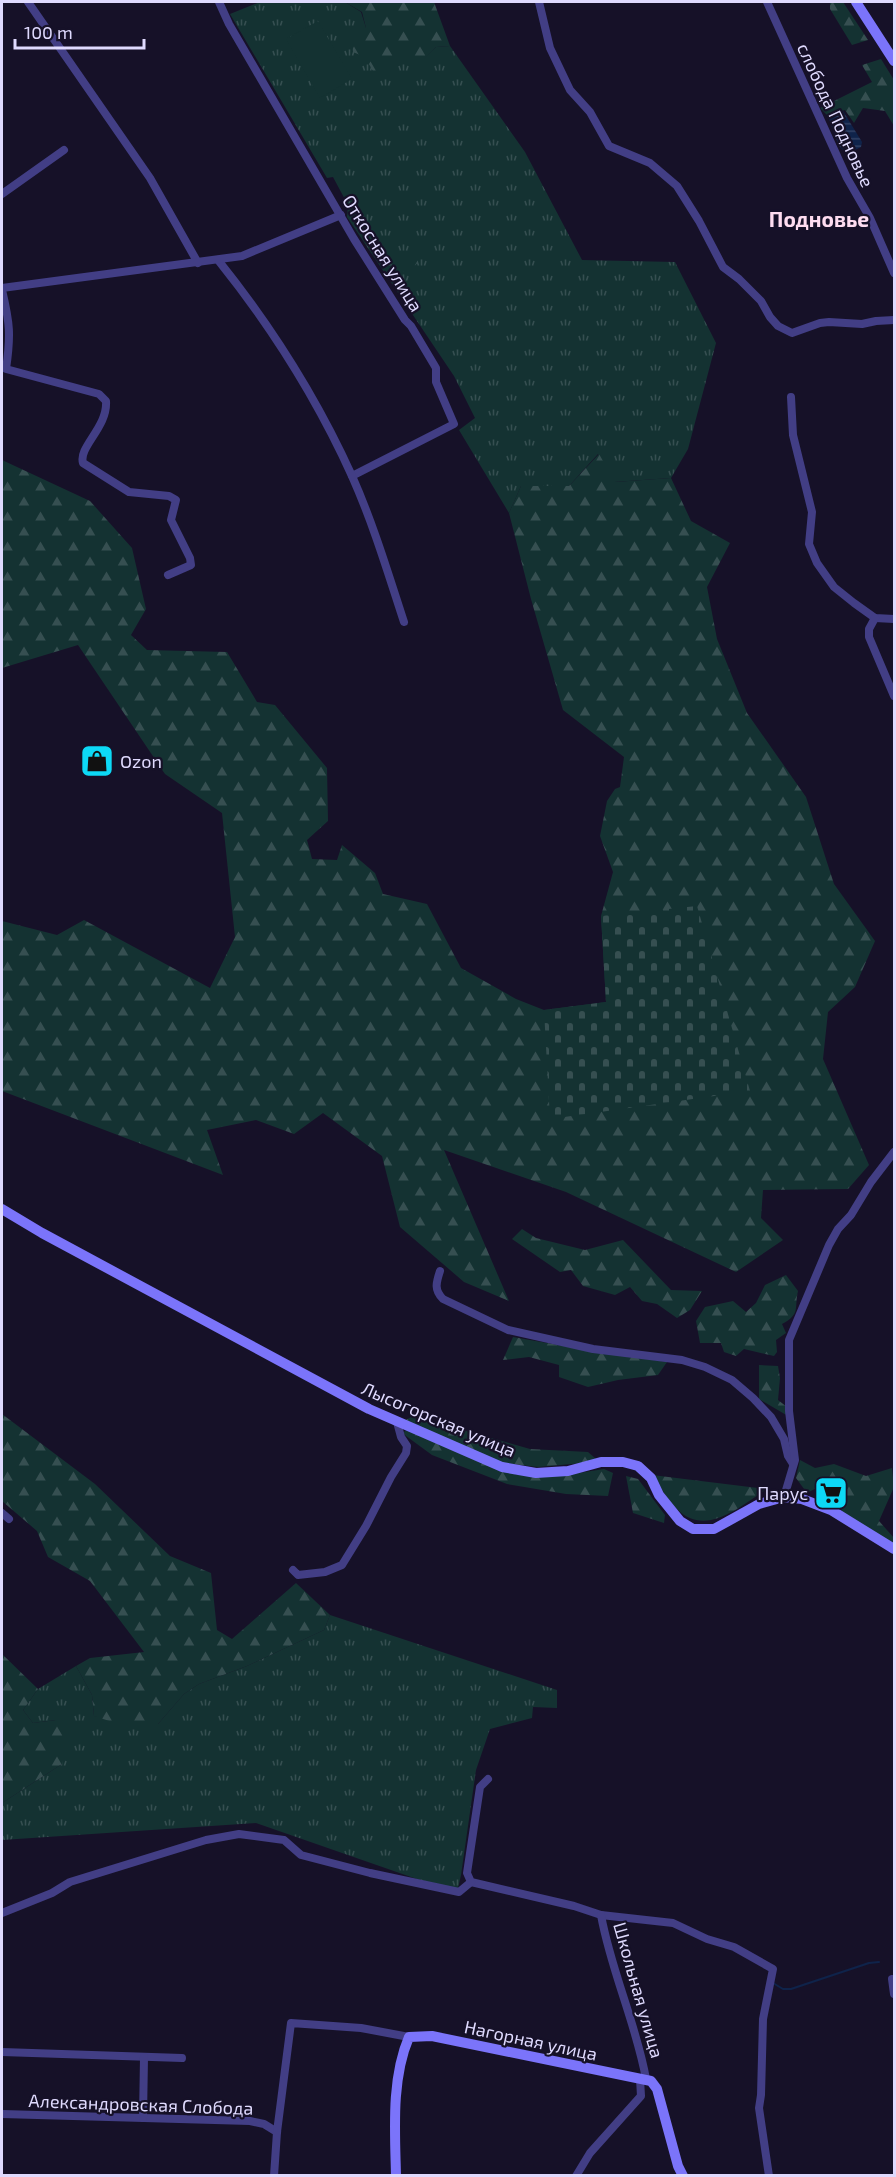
<svg xmlns="http://www.w3.org/2000/svg" width="896" height="2177" font-family="'Exo 2',sans-serif">
<defs>
<pattern id="grass-tufts" width="24" height="20" patternUnits="userSpaceOnUse" patternTransform="scale(1.5)"><rect width="24" height="20" fill="#143232"/><path d="M3 7l-1-3M5 7V3M7 7l1-3M15 17l-1-3M17 17v-4M19 17l1-3" fill="none" stroke="#364f51"/></pattern>
<pattern id="forest-firs" width="22" height="20" patternUnits="userSpaceOnUse" patternTransform="scale(1.5)"><rect width="22" height="20" fill="#143232"/><path d="M5 1l3.5 6h-7zM16 11l3.5 6h-7z" fill="#364f51"/></pattern>
<pattern id="cemetery-stones" width="16" height="16" patternUnits="userSpaceOnUse" patternTransform="scale(1.5)"><rect width="16" height="16" fill="#143232"/><path d="M2 7V4a2 2 0 0 1 4 0v3zM10 15v-3a2 2 0 0 1 4 0v3z" fill="#364f51"/></pattern>
<pattern id="water-rules" width="6" height="5" patternUnits="userSpaceOnUse" patternTransform="scale(1.5)"><rect width="6" height="5" fill="#0f234a"/><path d="M0 2.5h6" fill="none" stroke="#324265"/></pattern>
</defs>
<rect width="100%" height="100%" fill="#161128"/>
<!-- grass -->
<g fill="url(#grass-tufts)">
<polygon points="260,2 345,2 361,12 366,28 399,57 417,65 436,47 450,46 525,152 582,260 675,262 716,343 688,449 671,478 614,482 598,454 569,486 521,486 509,513 459,430 475,418 454,376 347,217 348,205 333,177 327,178 230,14"/>
<polygon points="330,1615 557,1690 557,1708 533,1707 532,1718 490,1729 476,1770 461,1875 457,1893 256,1823 2,1840 2,1803 62,1764 56,1720 33,1723 23,1710 38,1689 76,1666 92,1695 94,1716 158,1724 184,1694 199,1684 247,1666 324,1630"/>
</g>
<!-- forest -->
<g fill="url(#forest-firs)">
<polygon points="345,2 434,2 450,46 436,47 417,66 399,58 389,72 374,73 365,57 353,52 352,39 366,28 362,12"/>
<polygon points="830,2 843,2 868,40 852,45 830,9"/>
<polygon points="881,59 894,80 894,126 885,111 863,108 854,123 845,110 827,115 820,108 872,82 862,65"/>
<polygon points="385,248 400,261 414,258 418,262 410,272 388,270 380,262"/>
<polygon points="599,454 615,482 671,478 691,521 730,543 707,587 717,639 747,713 806,797 834,884 875,941 855,987 828,1012 823,1059 869,1165 848,1189 763,1190 761,1218 783,1240 736,1272 566,1192 444,1150 509,1301 464,1282 400,1227 382,1156 323,1113 294,1134 256,1120 207,1130 223,1175 2,1091 2,921 57,935 84,920 210,988 235,937 222,813 165,774 78,645 2,668 2,460 90,501 132,548 146,609 131,635 147,650 227,652 257,702 275,705 327,768 328,821 307,840 312,859 337,860 342,845 375,873 383,894 427,904 461,968 516,999 544,1010 606,1002 601,916 613,872 600,836 607,801 615,789 620,787 624,757 563,710 531,599 509,513 521,486 569,486"/>
<polygon points="522,1229 536,1238 585,1250 623,1240 671,1290 702,1291 690,1310 677,1318 657,1304 642,1301 630,1287 615,1295 583,1286 571,1270 560,1272 512,1239"/>
<path d="M786,1275L798,1291C794,1308 801,1314 782,1324L786,1333L776,1340L777,1352L774,1356L744,1349L736,1356L724,1352L721,1343H700L696,1321L705,1307L733,1301L746,1312L756,1303L765,1285Z"/>
<polygon points="513,1337 598,1352 667,1362 658,1375 618,1380 588,1387 559,1377 559,1365 529,1357 503,1360"/>
<polygon points="759,1365 778,1366 780,1378 778,1400 787,1407 788,1416 759,1399"/>
<polygon points="2,1414 95,1484 170,1556 211,1573 217,1630 232,1639 296,1583 330,1615 324,1630 247,1666 199,1684 184,1694 158,1724 134,1729 94,1716 92,1695 76,1666 90,1658 144,1652 90,1581 48,1557 37,1531 2,1501"/>
<polygon points="413,1416 530,1449 588,1452 596,1459 583,1463 538,1467 503,1463 404,1421"/>
<polygon points="407,1430 517,1475 566,1475 604,1469 613,1473 608,1496 566,1494 507,1484 432,1455 402,1433"/>
<polygon points="800,1460 815,1468 834,1464 866,1476 892,1468 894,1487 879,1521 894,1538 894,1544 842,1514 840,1487 828,1482 807,1493 796,1478"/>
<path d="M652,1475L767,1489C740,1506 706,1538 677,1509C667,1499 660,1486 652,1475Z"/>
<polygon points="626,1476 638,1479 665,1515 664,1523 633,1513"/>
<polygon points="2,1654 38,1689 23,1710 33,1723 56,1720 71,1732 62,1764 2,1803"/>
</g>
<!-- cemetery -->
<polygon fill="url(#cemetery-stones)" points="697,906 750,1091 550,1119 544,1010 606,1002 601,916"/>
<!-- green -->
<polygon fill="#143232" points="318,21 352,79 320,98 286,39"/>
<!-- water -->
<polygon fill="url(#water-rules)" points="843,111 862,142 861,147 847,154 839,146 829,119"/>
<g fill="none" stroke-linecap="round" stroke-linejoin="round">
<!-- stream -->
<polyline stroke="#0f234a" stroke-width="2" points="773,1983 783,1989 791,1989 869,1963 879,1962"/>
<!-- street -->
<g stroke="#423e85" stroke-width="8">
<polyline points="28,2 150,178 198,263"/>
<polyline points="219,2 229,24 354,239 405,320 411,326 436,368 436,382 454,424 352,476"/>
<polyline points="539,2 550,48 570,90 590,112 609,146 650,163 677,186 699,221 723,267 739,279 761,301 770,317 778,326 792,333 820,323 829,322 862,324 876,321 894,320"/>
<polyline points="767,2 847,178 870,218 894,273"/>
<polyline points="2,194 64,150"/>
<path d="M218,260C271,326 317,399 352,476C373,523 388,573 404,622"/>
<polyline points="2,288 242,256 341,215"/>
<path d="M2,290C10,324 11,335 6,369L99,394L106,401C108,427 78,447 83,463L129,492L169,496L176,500L171,520L190,558L191,565L168,575"/>
<polyline points="791,397 793,435 812,512 809,544 817,563 834,587 854,603 875,618 894,619"/>
<polyline points="875,618 869,629 869,637 894,696"/>
<path d="M440,1271C436,1283 434,1290 443,1299L508,1330L593,1349L682,1360L705,1367L732,1380L753,1398L771,1417L784,1439L788,1456L793,1464"/>
<polyline points="784,1497 795,1460 789,1411 789,1340 829,1245 838,1229 851,1215 871,1182 894,1152"/>
<polyline points="2,1513 9,1519"/>
<polyline points="293,1570 298,1575 325,1572 342,1565 366,1526 391,1477 406,1453 407,1446 401,1437 397,1422"/>
<polyline points="488,1779 480,1787 467,1873 471,1882 574,1906 601,1915 673,1923 707,1939 734,1947 773,1969 763,2019 761,2095 759,2108 769,2176"/>
<polyline points="2,1913 52,1893 70,1882 206,1840 239,1834 284,1840 301,1855 370,1873 459,1892 471,1882"/>
<path d="M601,1915C611,1971 636,2023 646,2079"/>
<polyline points="892,1979 894,1994"/>
<polyline points="2,2052 182,2058"/>
<polyline points="2,2114 250,2121 264,2124 277,2132"/>
<polyline points="143,2118 144,2057"/>
<polyline points="274,2176 277,2132 291,2023 361,2028 409,2037"/>
<polyline points="576,2176 590,2153 641,2096 640,2079"/>
</g>
<!-- secondary -->
<g stroke="#7b74fa" stroke-width="10">
<polyline points="856,2 894,61"/>
<polyline points="2,1209 42,1233 369,1409 502,1467 536,1473 568,1471 601,1462 623,1462 638,1466 651,1478 659,1495 680,1521 693,1529 714,1529 759,1504 784,1497 802,1499 831,1510 894,1549"/>
<path d="M396,2176C395,2131 391,2079 409,2037L432,2036L651,2081L657,2089L678,2166L683,2176"/>
</g>
</g>
<!-- icons -->
<defs>
<symbol id="shop-square" viewBox="-11 -11 22 22"><rect x="-9" y="-9" width="18" height="18" rx="4" fill="#0dd9f6" stroke="#161128"/><path d="M-5-2.5h2.3a2.7 3.5 0 0 1 5.4 0H5L5.5 6h-11ZM-1.5-2.5h3a1.5 2.3 0 0 0-3 0Z" fill="#111"/></symbol>
<symbol id="supermarket-square" viewBox="-11 -11 22 22"><rect x="-9" y="-9" width="18" height="18" rx="4" fill="#0dd9f6" stroke="#161128"/><path d="M-6-5.5h2.5l.6 2H6L4.5 2H-2.5L-4.4-4H-6ZM-1.5 3.2a1.3 1.3 0 1 0 .1 0ZM3 3.2a1.3 1.3 0 1 0 .1 0Z" fill="#111"/></symbol>
</defs>
<g fill-rule="evenodd">
<use href="#shop-square" x="78" y="742" width="38" height="38"/>
<use href="#supermarket-square" x="812" y="1474" width="38" height="38"/>
</g>
<g text-anchor="middle" dominant-baseline="central" stroke-width="4.5" stroke-linejoin="round" paint-order="stroke">
<!-- street labels -->
<g font-size="18" fill="#dfdafe" stroke="#161128">
<text transform="translate(836 115) rotate(65)">слобода Подновье</text>
<text transform="translate(383 253) rotate(58)">Откосная улица</text>
<text transform="translate(439 1419) rotate(23)">Лысогорская улица</text>
<text transform="translate(639 1990) rotate(74)">Школьная улица</text>
<text transform="translate(531 2040) rotate(12)">Нагорная улица</text>
<text transform="translate(141 2104) rotate(2)">Александровская Слобода</text>
</g>
<!-- poi labels -->
<g font-size="18" fill="#dfdafe" stroke="#161128" text-anchor="start">
<text x="120" y="761">Ozon</text>
<text x="808" y="1493" text-anchor="end">Парус</text>
</g>
<!-- quarter labels -->
<g font-size="21" font-weight="bold" fill="#fedcf0" stroke="#161128">
<text x="819" y="218">Подновье</text>
</g>
</g>
<!-- border -->
<rect width="896" height="2177" fill="none" stroke="#dfdafe" stroke-width="6"/>
<!-- scale -->
<path d="M15 39v9h129v-9" fill="none" stroke="#dfdafe" stroke-width="3"/>
<text x="24" y="39" font-size="18" fill="#dfdafe" stroke="#161128" stroke-width="4.5" paint-order="stroke">100 m</text>
</svg>
